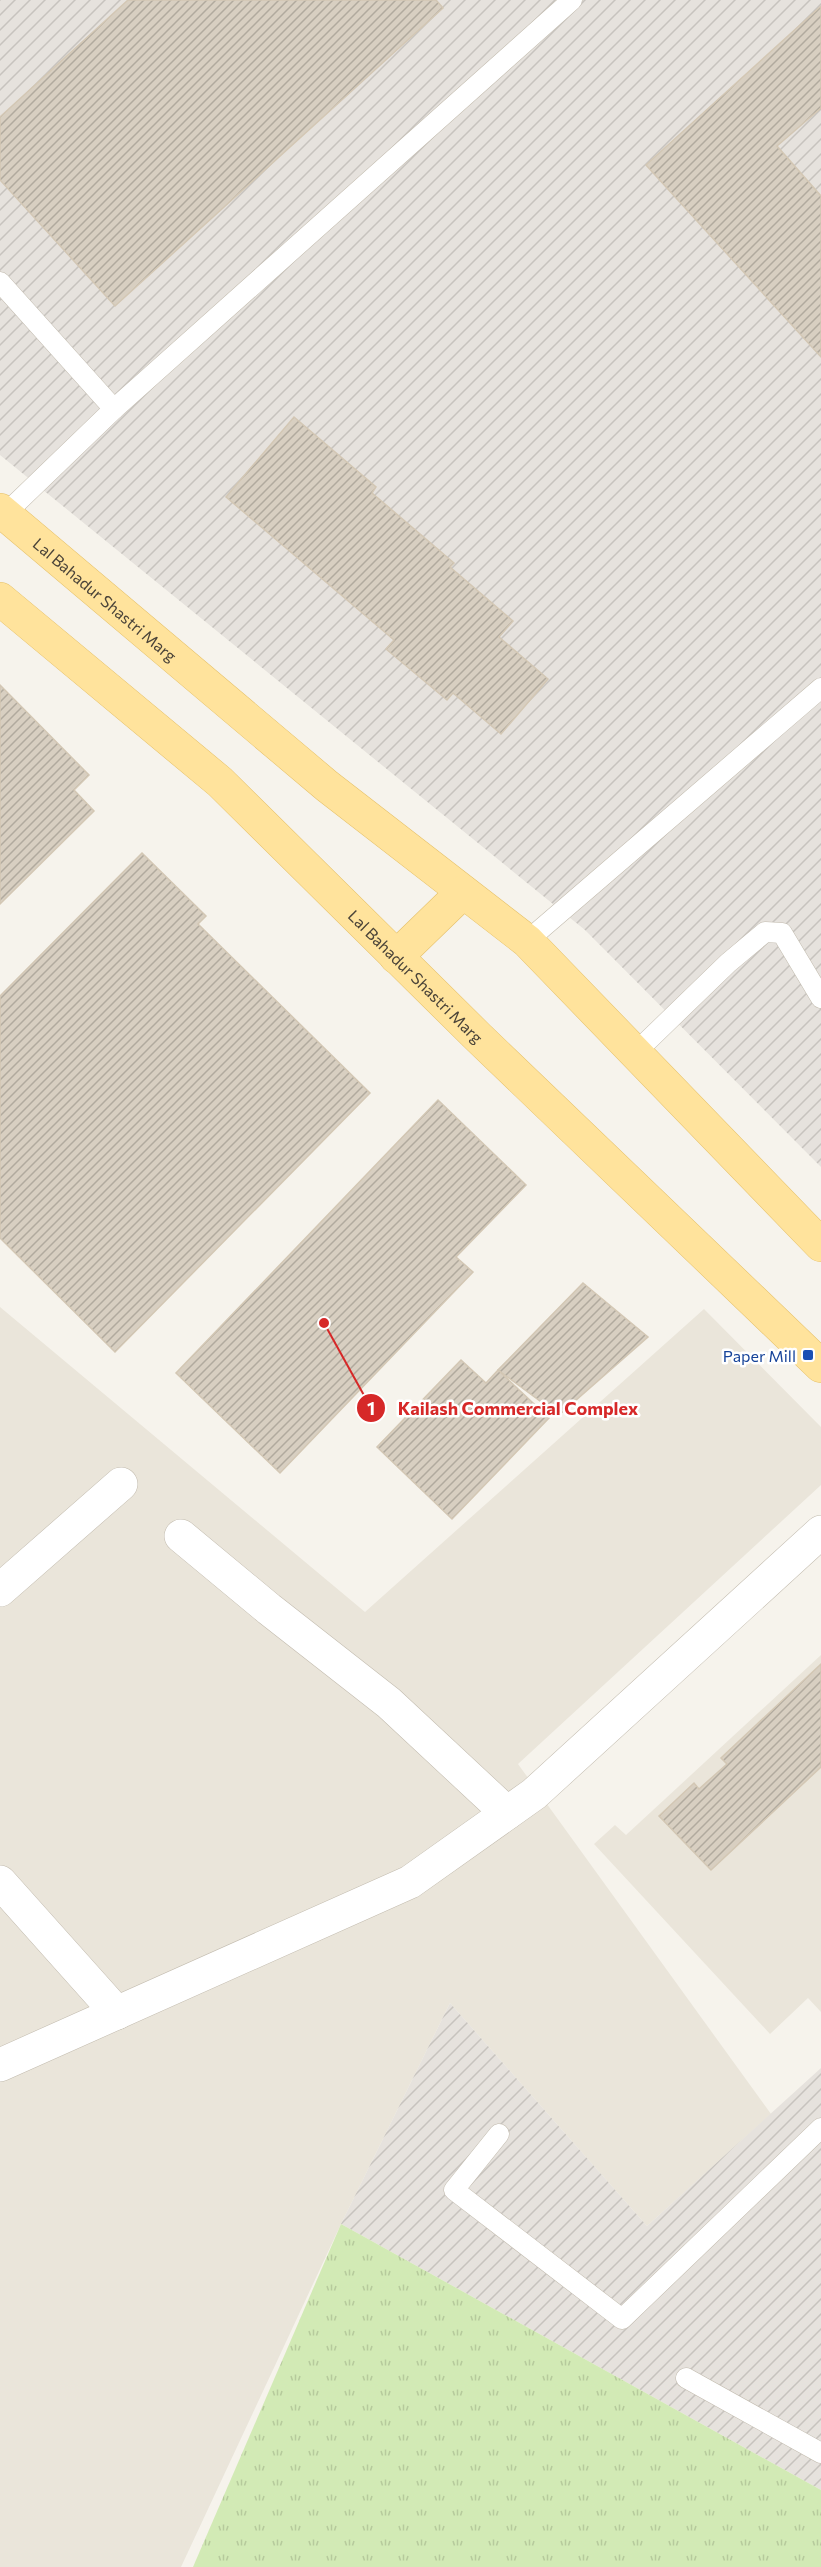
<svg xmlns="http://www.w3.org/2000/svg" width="821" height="2567" font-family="Commissioner,sans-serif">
<defs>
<pattern id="industrial-furrows" width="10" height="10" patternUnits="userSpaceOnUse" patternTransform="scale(1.5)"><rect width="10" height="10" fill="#e6e2dd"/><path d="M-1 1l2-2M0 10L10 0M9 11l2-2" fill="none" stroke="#c7c3be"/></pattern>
<pattern id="grass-tufts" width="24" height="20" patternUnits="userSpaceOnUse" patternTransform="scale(1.5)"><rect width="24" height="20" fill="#d2eab5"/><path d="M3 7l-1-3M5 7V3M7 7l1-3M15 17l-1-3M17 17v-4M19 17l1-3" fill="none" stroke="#b6ca9c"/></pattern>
<pattern id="building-hatch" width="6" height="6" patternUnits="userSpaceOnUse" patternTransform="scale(1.5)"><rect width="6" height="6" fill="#d8cfc1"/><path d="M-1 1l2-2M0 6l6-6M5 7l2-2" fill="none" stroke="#b1aa9e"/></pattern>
</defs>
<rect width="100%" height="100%" fill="#f6f3ec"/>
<!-- residential -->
<g fill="#eae5da">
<polygon points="0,1307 365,1612 704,1309 821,1427 821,1485 518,1764 771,2114 647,2226 450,2003 341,2224 181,2567 0,2567"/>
<polygon points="821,1655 821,2012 808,1998 770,2034 594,1844 615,1825 626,1835"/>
</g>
<!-- industrial -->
<g fill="url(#industrial-furrows)">
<polygon points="0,0 821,0 821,1167 585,930 0,455"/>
<polygon points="450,2003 647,2226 821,2068 821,2490 341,2224"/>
</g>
<!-- grass -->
<polygon fill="url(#grass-tufts)" points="341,2224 821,2490 821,2567 193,2567"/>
<!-- building -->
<g fill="url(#building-hatch)" stroke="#d3c7b4" stroke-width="1.5">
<polygon points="128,0 436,0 443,8 115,306 0,180 0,117"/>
<polygon points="821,6 821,108 777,146 821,196 821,357 646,165"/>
<polygon points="294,417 376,487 372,493 454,563 450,567 513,621 499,637 548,679 501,734 453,693 447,700 386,649 394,640 226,497"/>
<polygon points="0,685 89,775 74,790 94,811 0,904"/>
<polygon points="142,853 206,916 198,924 370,1093 115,1352 0,1238 0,996"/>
<polygon points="438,1100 526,1185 456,1257 473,1272 280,1473 176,1373"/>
<polygon points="583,1283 648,1337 559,1415 498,1370"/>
<polygon points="461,1360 486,1383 498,1370 549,1418 452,1519 377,1447"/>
<polygon points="821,1664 821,1767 711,1870 659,1816 694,1783 699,1789 727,1764 721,1758"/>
</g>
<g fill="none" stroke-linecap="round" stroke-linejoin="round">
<defs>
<g id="lane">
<polyline points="0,282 114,409"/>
<polyline points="5,514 114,409 572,0"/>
<polyline points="527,941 821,688"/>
<polyline points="635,1053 728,963 765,932 782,933 821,998"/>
<polyline points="499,2134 454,2190 622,2319 821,2128"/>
<polyline points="686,2378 821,2453"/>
</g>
<g id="street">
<polyline points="181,1536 269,1609 389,1703 507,1813"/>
<polyline points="0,1590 121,1484"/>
<polyline points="0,1882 117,2013"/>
<polyline points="0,2065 410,1882 534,1794 821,1532"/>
</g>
<g id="primary">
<path id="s1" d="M0,510L327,786L527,941L821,1245"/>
<path id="s2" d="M0,599L220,782L478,1037L821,1366"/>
<polyline points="396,957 463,892"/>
</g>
</defs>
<!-- lane casing -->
<use href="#lane" stroke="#c2bbae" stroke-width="21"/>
<!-- street casing -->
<use href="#street" stroke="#c2bbae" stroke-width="34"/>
<!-- primary casing -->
<use href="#primary" stroke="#e6c16a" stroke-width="34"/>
<!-- lane -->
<use href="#lane" stroke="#fff" stroke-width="20"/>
<!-- street -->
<use href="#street" stroke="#fff" stroke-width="33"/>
<!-- primary -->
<use href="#primary" stroke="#ffe39c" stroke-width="33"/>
</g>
<!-- markers -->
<rect fill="#1a4fb4" stroke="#fff" stroke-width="2" x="802" y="1349" width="12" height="12" rx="3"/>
<g text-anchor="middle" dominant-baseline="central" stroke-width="5" stroke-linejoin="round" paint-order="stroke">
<!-- street labels -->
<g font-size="16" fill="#4b4439" stroke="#fff">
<text stroke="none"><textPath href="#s1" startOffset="138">Lal Bahadur Shastri Marg</textPath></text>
<text stroke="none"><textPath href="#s2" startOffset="562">Lal Bahadur Shastri Marg</textPath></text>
</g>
<!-- transit labels -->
<g font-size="16" fill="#164399" stroke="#fff" text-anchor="end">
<text x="796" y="1355">Paper Mill</text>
</g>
</g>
<!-- callouts -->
<path fill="none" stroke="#d62828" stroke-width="2" d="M324 1323L371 1408"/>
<g fill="#d62828" stroke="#fff" stroke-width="2">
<circle cx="324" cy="1323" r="6"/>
<circle cx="371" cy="1408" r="15"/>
</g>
<g font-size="18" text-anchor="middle" font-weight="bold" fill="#fff">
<text x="371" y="1415">1</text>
</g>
<g font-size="18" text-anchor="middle" font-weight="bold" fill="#d62828" stroke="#fff" stroke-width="5" stroke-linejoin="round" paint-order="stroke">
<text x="518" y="1415">Kailash Commercial Complex</text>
</g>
</svg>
